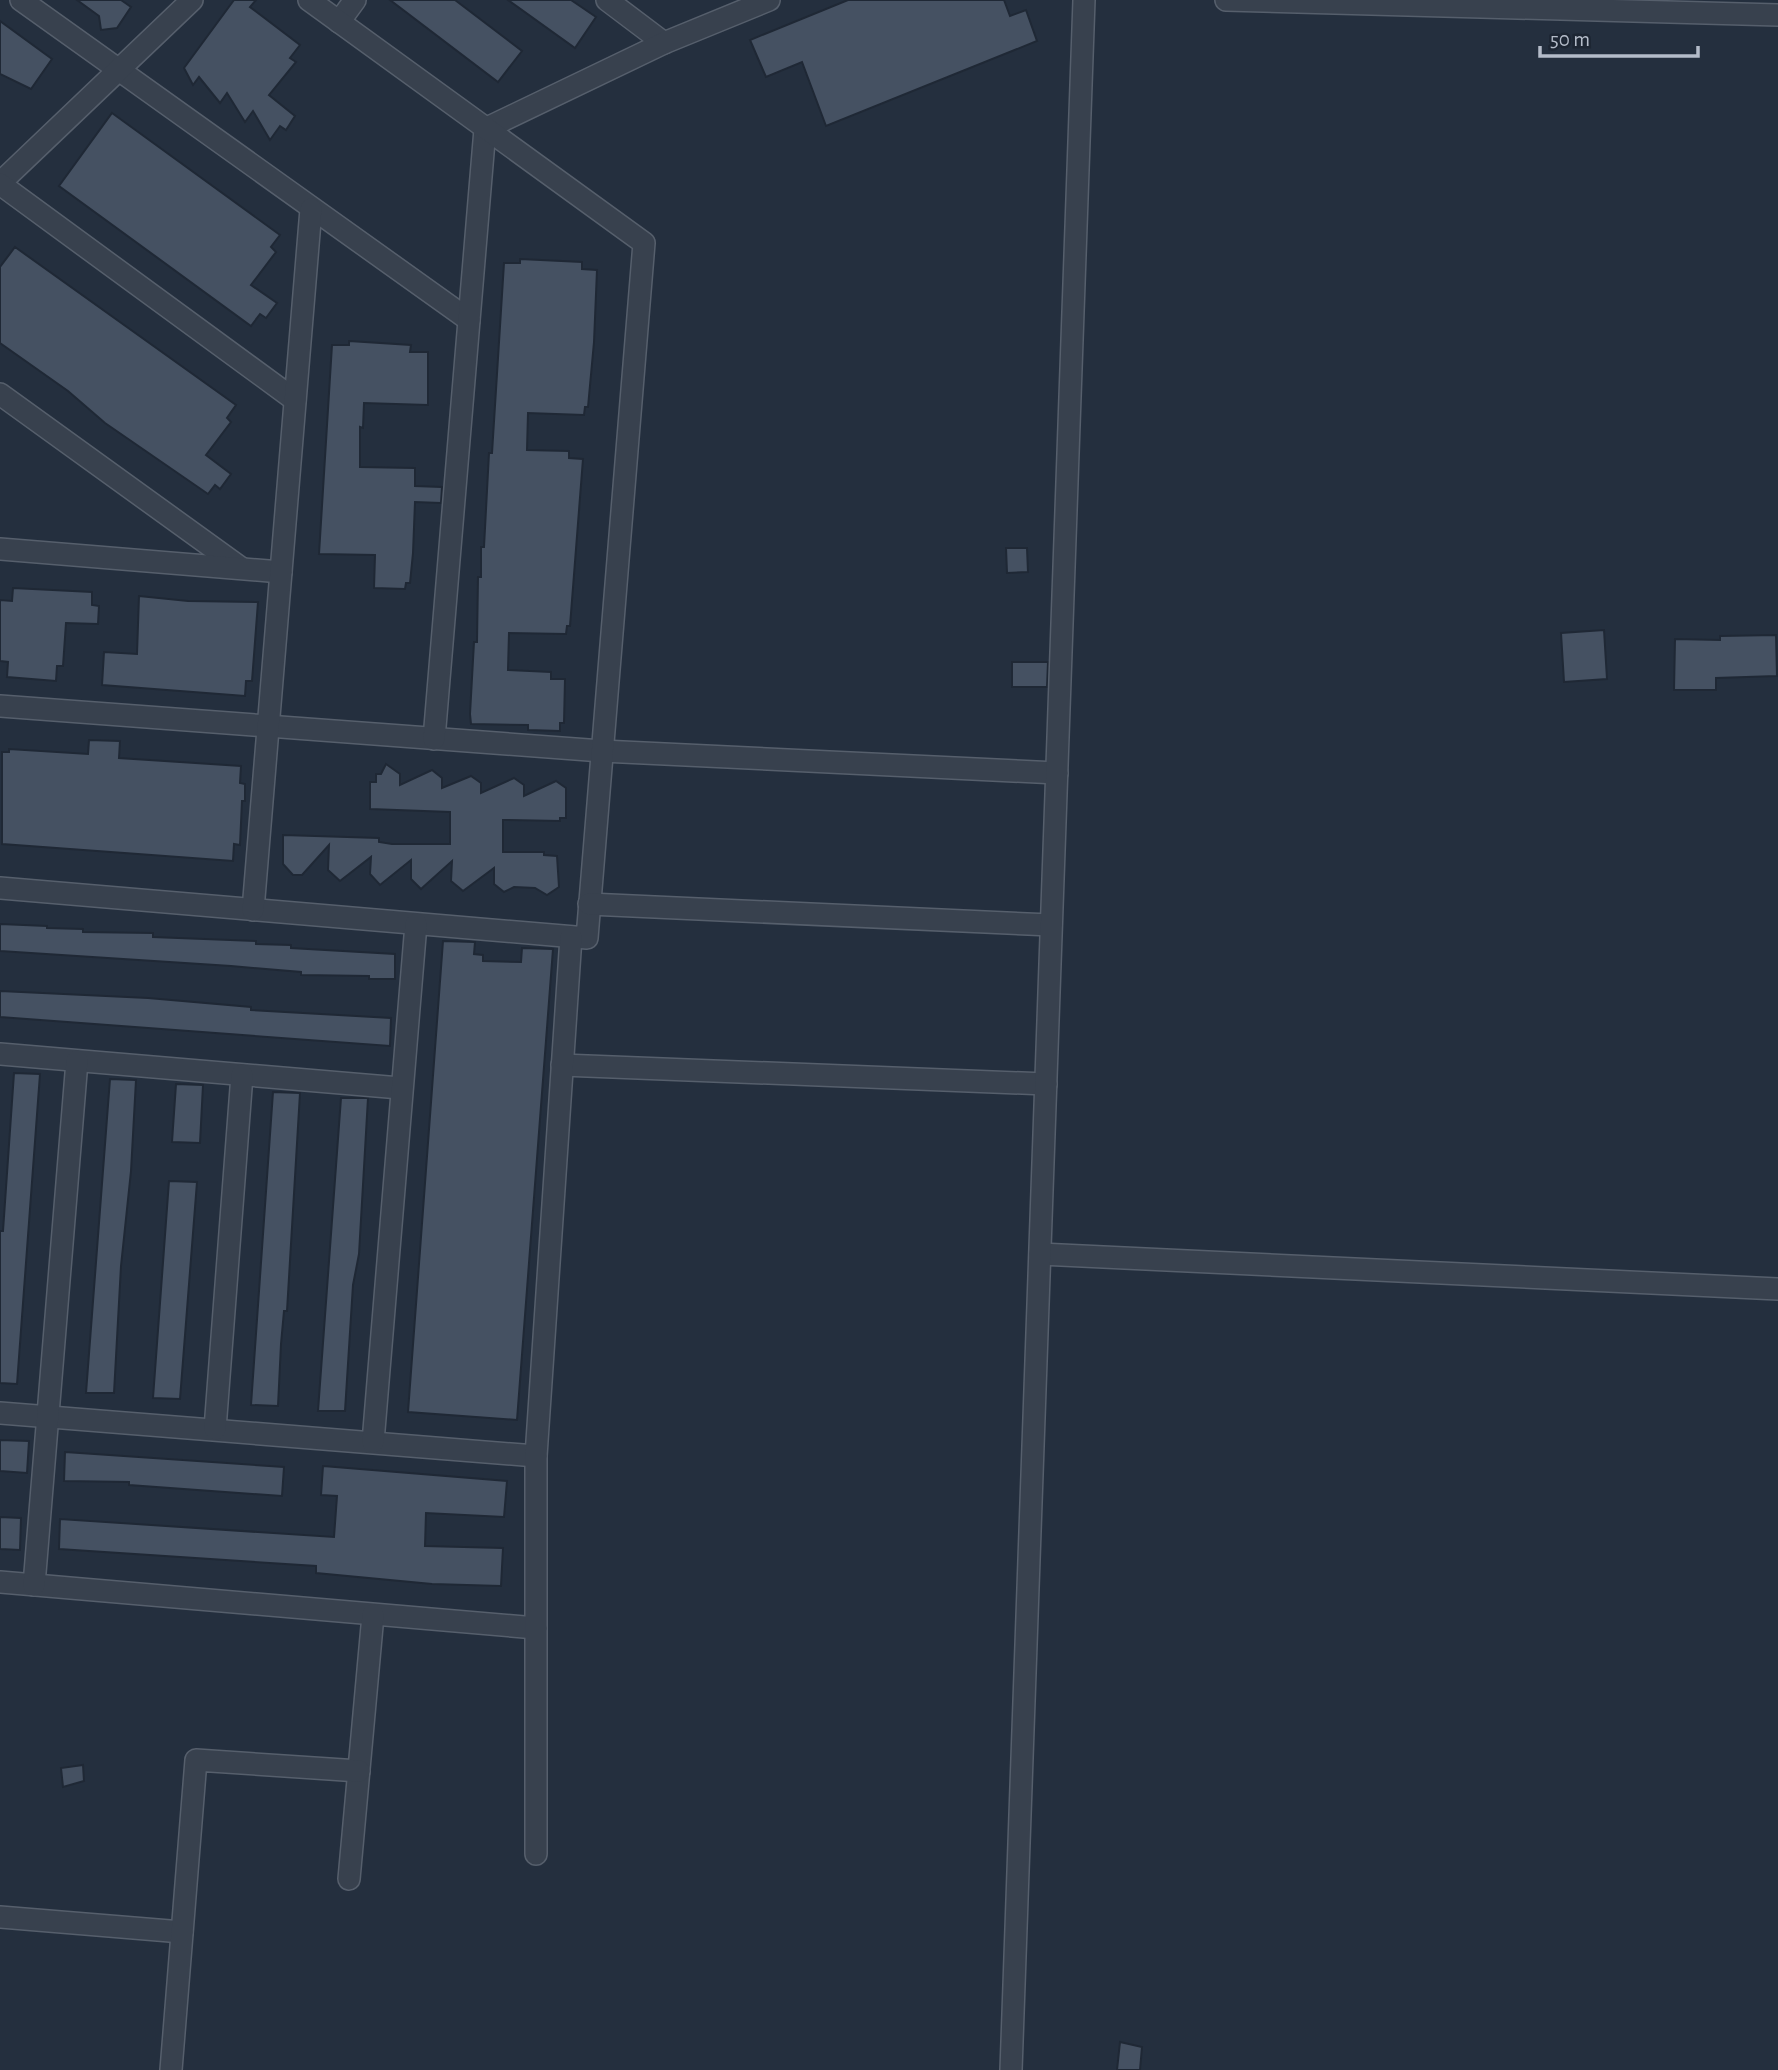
<svg xmlns="http://www.w3.org/2000/svg" width="1778" height="2070" font-family="'Alegreya Sans',sans-serif">
<rect width="100%" height="100%" fill="#242f3e"/>
<!-- building -->
<g fill="#455162" stroke="#1f2835" stroke-width="2">
<polygon points="77,0 121,0 131,7 117,28 101,30 99,16"/>
<polygon points="234,0 256,0 250,7 300,45 290,58 296,62 269,95 295,116 286,130 280,126 270,140 253,111 245,122 227,93 220,103 199,77 193,85 184,68"/>
<polygon points="390,0 455,0 522,51 498,82"/>
<polygon points="508,0 571,0 596,17 575,48"/>
<polygon points="848,0 1004,0 1010,16 1026,10 1037,41 826,126 802,62 766,77 750,40"/>
<polygon points="0,21 52,59 31,89 0,74"/>
<polygon points="112,113 280,235 271,247 276,252 251,285 277,303 266,318 260,314 251,326 59,186"/>
<polygon points="15,247 236,405 227,418 231,422 206,455 231,474 220,489 215,485 208,494 105,423 68,391 0,343 0,267"/>
<polygon points="520,259 582,262 582,269 597,270 594,342 588,407 585,407 584,415 528,413 527,450 569,451 569,458 583,459 570,626 567,626 566,634 509,633 508,670 551,672 551,679 565,679 564,723 560,723 560,731 528,730 528,725 471,724 470,714 474,642 477,642 478,577 481,577 481,547 484,547 489,453 492,453 504,263 520,263"/>
<polygon points="349,341 411,345 410,352 428,352 428,405 364,403 363,428 360,427 360,467 415,468 415,486 442,487 441,503 415,502 413,553 410,583 406,583 405,589 374,588 375,555 319,554 332,345 349,345"/>
<polygon points="1006,548 1027,548 1028,572 1007,573"/>
<polygon points="13,588 92,592 92,605 99,606 98,624 66,623 63,666 57,666 56,681 7,677 8,662 0,661 0,600 12,601"/>
<polygon points="139,596 188,601 258,602 252,681 246,681 245,696 102,685 104,652 137,654"/>
<polygon points="1604,630 1607,679 1564,682 1561,633"/>
<polygon points="1776,635 1777,676 1716,678 1716,690 1674,690 1675,639 1720,640 1720,636"/>
<polygon points="1012,662 1048,662 1047,687 1012,687"/>
<polygon points="89,740 120,741 119,758 241,766 240,783 245,784 245,801 242,801 240,845 234,844 233,861 2,844 2,752 9,752 9,749 88,754"/>
<polygon points="386,764 400,774 400,785 432,770 442,778 442,788 471,776 481,783 481,793 514,778 524,785 524,796 556,781 566,788 566,818 560,818 560,821 503,820 503,852 544,852 544,855 557,856 559,887 547,895 535,888 514,887 504,892 494,884 494,868 463,891 451,881 452,861 421,889 411,879 411,860 380,885 370,874 371,857 340,881 328,870 329,845 302,875 293,875 283,864 283,835 379,838 379,842 392,844 450,844 450,812 370,809 370,782 376,782 376,774 381,774"/>
<polygon points="0,924 47,926 47,928 83,929 83,932 153,933 153,937 256,941 256,944 291,945 291,948 395,954 395,979 369,979 369,976 301,975 301,972 231,966 0,951"/>
<polygon points="443,941 475,942 474,954 483,955 483,961 521,962 522,948 553,949 517,1420 408,1412"/>
<polygon points="0,991 148,998 251,1007 251,1010 391,1018 390,1046 0,1017"/>
<polygon points="14,1073 40,1074 17,1384 0,1383 0,1231 3,1231"/>
<polygon points="110,1079 136,1080 131,1171 121,1266 114,1393 86,1393"/>
<polygon points="176,1084 203,1085 200,1143 172,1142"/>
<polygon points="273,1092 300,1093 287,1311 284,1311 281,1344 278,1406 251,1405"/>
<polygon points="341,1098 368,1098 359,1254 353,1285 345,1411 318,1411"/>
<polygon points="169,1181 197,1182 180,1399 153,1398"/>
<polygon points="0,1440 29,1441 27,1473 0,1471"/>
<polygon points="65,1452 284,1467 282,1496 129,1485 129,1482 64,1481"/>
<polygon points="323,1466 507,1481 504,1517 426,1513 425,1546 503,1548 501,1586 432,1584 316,1573 316,1566 59,1549 60,1519 334,1537 337,1496 321,1495"/>
<polygon points="0,1517 21,1518 20,1550 0,1549"/>
<polygon points="83,1765 84,1781 63,1787 61,1768"/>
<polygon points="1120,2042 1142,2047 1140,2070 1117,2070"/>
</g>
<g fill="none" stroke-linecap="round" stroke-linejoin="round">
<defs>
<g id="minor">
<polyline points="21,0 469,320"/>
<polyline points="607,0 664,43"/>
<polyline points="1226,0 1778,15"/>
<polyline points="339,22 355,0"/>
<polyline points="0,183 192,0"/>
<polyline points="0,184 295,400"/>
<polyline points="0,394 241,568"/>
<polyline points="0,549 281,572"/>
<polyline points="0,706 602,751 1057,773"/>
<polyline points="434,739 485,129 664,43 769,0"/>
<polyline points="0,888 587,938 644,243 309,0"/>
<polyline points="589,904 1051,925"/>
<polyline points="253,910 311,209"/>
<polyline points="0,1054 400,1088"/>
<polyline points="562,1065 1046,1084"/>
<polyline points="1040,1254 1778,1289"/>
<polyline points="0,1413 536,1456"/>
<polyline points="215,1429 242,1075"/>
<polyline points="373,1442 416,924"/>
<polyline points="0,1582 536,1628"/>
<polyline points="34,1585 77,1061"/>
<polyline points="536,1854 536,1456 571,937"/>
<polyline points="349,1879 373,1615"/>
<polyline points="0,1917 182,1932"/>
<polyline points="171,2070 196,1760 359,1771"/>
<polyline points="1011,2070 1084,0"/>
</g>
</defs>
<!-- minor casing -->
<use href="#minor" stroke="#565f6c" stroke-width="24"/>
<!-- minor -->
<use href="#minor" stroke="#38414e" stroke-width="21"/>
</g>
<!-- scale -->
<path d="M1540 46v10h158v-10" fill="none" stroke="#b4bcc9" stroke-width="3.5"/>
<text x="1550" y="46" font-size="21" fill="#b4bcc9" stroke="#1d2633" stroke-width="5" paint-order="stroke">50 m</text>
</svg>
